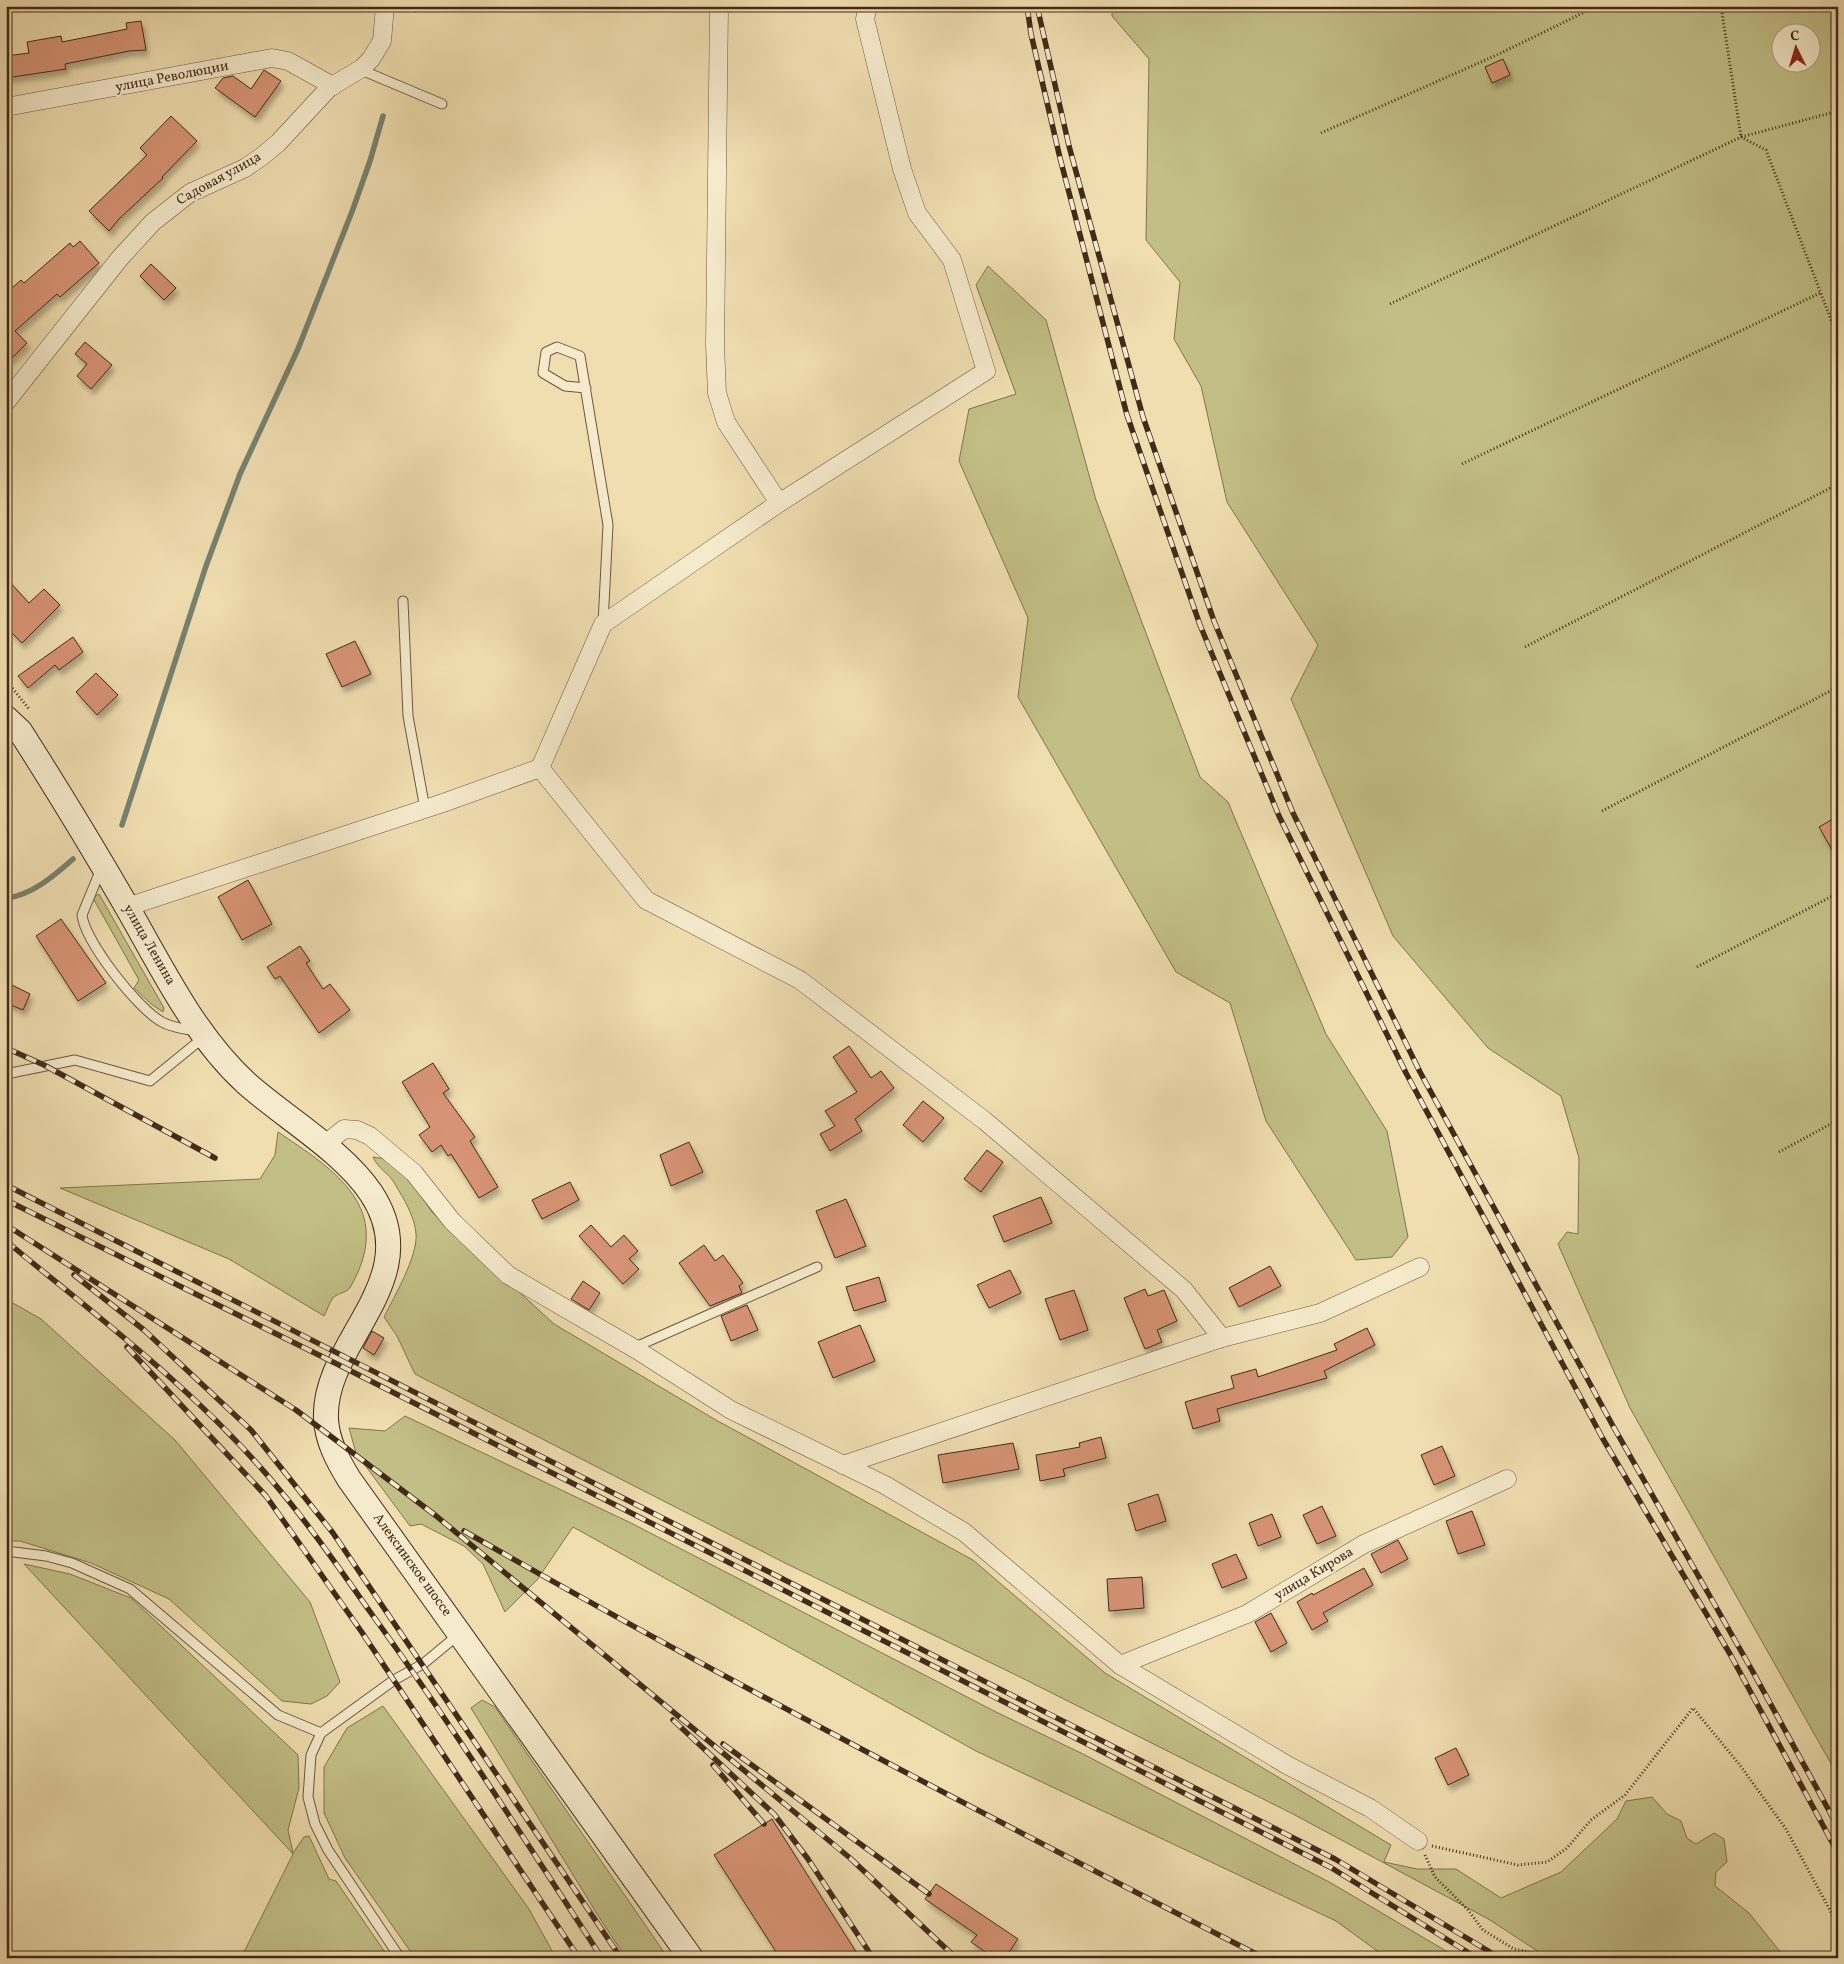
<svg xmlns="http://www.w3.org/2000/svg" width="1844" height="1964" font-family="Vollkorn,serif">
<defs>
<filter id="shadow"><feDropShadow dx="3" dy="5.5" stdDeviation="2.5" flood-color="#0004"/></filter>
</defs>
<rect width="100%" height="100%" fill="#f0deb1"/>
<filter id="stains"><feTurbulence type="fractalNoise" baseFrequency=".004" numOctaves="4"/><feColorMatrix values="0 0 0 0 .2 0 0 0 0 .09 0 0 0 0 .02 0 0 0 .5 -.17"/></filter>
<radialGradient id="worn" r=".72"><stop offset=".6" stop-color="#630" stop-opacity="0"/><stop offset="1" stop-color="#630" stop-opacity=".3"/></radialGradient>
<!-- green -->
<g fill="#c2bf86" stroke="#827450" fill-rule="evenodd">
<path d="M1112,6H1838V1776L1630,1408L1558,1244L1567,1232L1578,1234L1579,1158L1561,1096L1488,1048L1393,936L1291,699L1318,645L1227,502L1201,386L1174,339L1180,282L1146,240L1149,59L1112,16ZM1782,32H1812V62H1782Z"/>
<polygon points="988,266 1046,320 1096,500 1200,777 1228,802 1326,1034 1387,1131 1408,1237 1392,1257 1356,1260 1266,1121 1230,1003 1176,972 1018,697 1028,618 959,461 969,409 1016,394 976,285"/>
<polygon points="99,894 164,1008 163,1012 151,1004 134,988 139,980 93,898"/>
<path d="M278,1132C336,1171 395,1208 351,1286C348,1293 337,1293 333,1298C329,1303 327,1311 324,1316L229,1259L60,1188L260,1179L275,1155Z"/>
<path d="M373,1157L386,1159L406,1174L432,1212L554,1324L716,1420L973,1560L1105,1673L1391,1845L1384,1862L1417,1869H1456L1501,1898L1561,1872L1617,1819L1626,1801L1652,1797L1667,1814L1681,1821L1687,1838L1696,1844L1714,1833L1724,1839L1727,1862L1716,1872L1715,1886L1749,1913L1785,1958H1548L1490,1920L1293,1814L1014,1674L787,1564L415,1374L397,1336L384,1317C394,1297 418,1256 416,1234C415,1216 403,1198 395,1184C389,1173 378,1169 373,1157Z"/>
<polygon points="6,1299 41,1319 175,1440 310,1602 340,1682 327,1696 311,1704 282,1701 169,1599 91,1563 20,1541 6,1541"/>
<polygon points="405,1416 631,1523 996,1712 1083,1754 1331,1883 1458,1958 1387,1958 1336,1921 976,1751 573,1527 537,1580 505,1612 483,1564 464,1546 421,1524 410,1526 356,1453 349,1428 385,1431"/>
<polygon points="24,1564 70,1574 131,1598 298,1755 299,1788 288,1830 293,1853 304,1837 309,1836 329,1879 336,1881 389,1958 241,1958 293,1854"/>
<polygon points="482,1700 495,1707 668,1958 626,1958 597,1914 471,1708"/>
<polygon points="383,1706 529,1909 556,1958 415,1958 345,1858 324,1813 324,1767 347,1728"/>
</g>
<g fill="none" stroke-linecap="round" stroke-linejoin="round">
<!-- stream -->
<g stroke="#778270" stroke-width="5.5">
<polyline points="415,6 415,10"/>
<polyline points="122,825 206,566 240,474 298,349 353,209 370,161 383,116"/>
<path d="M6,898C31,896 55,875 73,859"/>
</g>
</g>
<!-- building -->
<g fill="#d69374" stroke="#432a19" filter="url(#shadow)">
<polygon points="141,21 146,50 129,51 65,64 66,69 6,78 6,56 29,53 27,42 61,36 62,42 127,29 126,23"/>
<polygon points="1503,59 1510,75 1492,83 1485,67"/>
<polygon points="264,70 281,81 255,117 215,88 223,78 233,76 251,89"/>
<polygon points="171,116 197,141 162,177 163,178 119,219 109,231 89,211 147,155 140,148"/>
<polygon points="80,241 99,263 60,297 57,294 15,331 27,343 6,364 6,293 21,280 24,283 70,243 73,247"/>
<polygon points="151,264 176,288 164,300 140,276"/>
<polygon points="85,342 112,365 91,389 77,376 87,364 75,354"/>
<polygon points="6,578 29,603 44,589 60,605 22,643 6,627"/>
<polygon points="73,637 83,652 59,670 55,665 28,688 18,676"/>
<polygon points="355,641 371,674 342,687 326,654"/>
<polygon points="96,673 118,695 97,715 76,692"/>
<polygon points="1838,816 1838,860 1819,827"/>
<polygon points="248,880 272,924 242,940 218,897"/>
<polygon points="61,919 106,983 78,1001 36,936"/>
<polygon points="300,946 310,961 306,963 323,989 330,984 350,1010 319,1033 280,976 275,979 267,967"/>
<polygon points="6,982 30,994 23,1010 6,1003"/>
<polygon points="849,1046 871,1078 881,1071 894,1088 855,1119 862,1131 830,1151 820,1134 835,1126 825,1111 857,1092 833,1057"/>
<polygon points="433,1063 449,1089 443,1093 475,1137 470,1141 498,1187 479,1198 451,1154 448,1156 441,1145 432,1152 419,1135 430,1127 402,1082"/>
<polygon points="923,1101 944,1118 923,1142 903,1125"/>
<polygon points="689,1142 703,1172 671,1186 660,1155"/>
<polygon points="987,1150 1003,1162 981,1192 964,1179"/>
<polygon points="570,1182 579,1200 542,1219 532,1200"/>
<polygon points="1041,1197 1052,1223 1004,1242 993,1216"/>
<polygon points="846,1199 866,1246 835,1258 816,1211"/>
<polygon points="591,1225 611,1247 624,1235 638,1251 629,1259 639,1269 623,1284 579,1236"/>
<polygon points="704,1245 715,1261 723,1255 743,1283 739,1286 742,1293 710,1306 679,1263"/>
<polygon points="1270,1266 1281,1286 1239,1307 1229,1288"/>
<polygon points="1010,1270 1021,1293 989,1308 977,1285"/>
<polygon points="879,1277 886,1301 854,1311 846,1287"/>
<polygon points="583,1281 600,1293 589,1310 571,1299"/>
<polygon points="1145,1289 1148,1296 1164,1290 1177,1321 1157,1330 1162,1342 1145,1349 1124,1298"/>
<polygon points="1074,1290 1088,1330 1060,1340 1045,1299"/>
<polygon points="747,1305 758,1330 731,1341 721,1316"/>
<polygon points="860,1325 875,1361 833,1378 818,1342"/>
<polygon points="1367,1328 1375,1345 1324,1371 1327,1378 1217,1409 1220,1421 1193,1429 1185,1402 1234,1388 1231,1376 1256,1369 1258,1377 1337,1350 1334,1344"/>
<polygon points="372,1331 384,1338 374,1355 363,1348"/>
<polygon points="1101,1437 1106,1458 1063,1469 1065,1476 1040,1481 1036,1455 1080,1447 1079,1443"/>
<polygon points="1013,1443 1019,1469 943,1483 938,1455"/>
<polygon points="1442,1446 1455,1476 1434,1485 1421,1455"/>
<polygon points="1158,1494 1166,1521 1136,1531 1128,1504"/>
<polygon points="1322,1506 1336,1536 1317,1544 1303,1515"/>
<polygon points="1472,1511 1485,1545 1458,1554 1446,1521"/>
<polygon points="1272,1514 1281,1537 1258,1546 1249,1523"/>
<polygon points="1398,1540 1408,1559 1381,1573 1371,1554"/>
<polygon points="1236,1554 1247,1578 1222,1588 1212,1564"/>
<polygon points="1364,1568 1373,1585 1323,1613 1328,1621 1312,1630 1297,1602 1312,1593 1313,1595"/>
<polygon points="1142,1577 1144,1608 1109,1611 1107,1579"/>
<polygon points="1271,1613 1287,1643 1271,1652 1255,1622"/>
<polygon points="1456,1748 1469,1775 1448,1785 1435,1758"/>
<polygon points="772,1819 860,1958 780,1958 714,1855"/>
<polygon points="936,1884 1018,1939 1005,1958 994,1958 971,1942 977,1935 925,1899"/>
</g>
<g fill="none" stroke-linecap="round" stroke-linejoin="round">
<defs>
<g id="lane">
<polyline points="359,69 442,104"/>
<polyline points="586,388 565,386 543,373 546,352 557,347 580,356 608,525 603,624"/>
<polyline points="403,601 408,716 425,809"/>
<path d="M101,869L82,915C85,942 138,1009 162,1022C173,1028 184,1029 196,1031"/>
<polyline points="6,1074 75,1060 150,1081 204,1037"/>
<polyline points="633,1348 817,1267"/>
<polyline points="6,1551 46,1556 72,1563 130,1589 278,1715 321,1733"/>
<polyline points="400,1958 328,1850 315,1824 308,1797 311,1755 321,1733 394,1680 423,1664 458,1635"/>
</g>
<g id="street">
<polyline points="719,6 715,345 717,393 726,422 779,503"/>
<polyline points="6,107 272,58 288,61 333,86"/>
<polyline points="6,402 120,258 153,222 190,193 245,168 261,157 278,143 329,88 362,68 371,59 382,41 385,6"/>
<polyline points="540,768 646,900 800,980 985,1121 1184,1290 1222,1338"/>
<polyline points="127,907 443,803 540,768 603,624 779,503 986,371 952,260 917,213 902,169 865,19 868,6"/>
<polyline points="323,1146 344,1129 357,1130 370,1136 414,1173 452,1221 508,1275 637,1350 731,1410 885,1485 964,1532 1120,1665 1287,1765 1370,1808 1418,1841"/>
<polyline points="843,1465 1222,1338 1320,1313 1420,1267"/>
<polyline points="1120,1665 1247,1614 1364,1544 1507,1479"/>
</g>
<path id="secondary" d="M6,718L20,731C57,789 93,848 127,907C162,968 194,1035 246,1083C284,1117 343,1151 371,1193C429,1280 322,1341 326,1419C327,1441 338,1461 349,1479L691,1958"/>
</defs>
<!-- lane casing -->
<use href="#lane" stroke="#6e573f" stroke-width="11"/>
<!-- street casing -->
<use href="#street" stroke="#6e573f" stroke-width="19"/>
<!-- secondary casing -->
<use href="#secondary" stroke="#432a19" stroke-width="26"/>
<!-- path -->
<g stroke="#432a19" stroke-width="3" stroke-dasharray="1 2.5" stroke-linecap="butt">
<polyline points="1721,6 1741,137 1838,111"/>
<polyline points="1321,133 1499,54 1597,6"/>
<polyline points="1390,304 1741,137 1766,150 1838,338"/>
<polyline points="1462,464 1820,293"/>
<polyline points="1525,647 1838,484"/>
<polyline points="6,680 29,709"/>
<polyline points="1602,811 1838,687"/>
<polyline points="1697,967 1838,893"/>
<polyline points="1779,1152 1838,1120"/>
<polyline points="1432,1846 1518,1865 1547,1862 1567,1848 1591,1820 1625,1795 1693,1708 1739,1764 1786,1829 1838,1925"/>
<polyline points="1425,1855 1435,1877 1468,1910 1483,1930 1514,1949 1559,1958"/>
</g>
<!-- lane -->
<use href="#lane" stroke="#f5eacc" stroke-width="9"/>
<!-- street -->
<use href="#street" stroke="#f5eacc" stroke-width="18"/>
<!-- secondary -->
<use href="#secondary" stroke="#f5eacc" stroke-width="24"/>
<defs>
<g id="rail">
<polyline points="1027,6 1031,34 1060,158 1127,415 1200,625 1279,816 1406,1073 1603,1439 1730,1654 1838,1853"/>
<polyline points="1037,6 1069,146 1143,417 1214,621 1293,813 1420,1072 1613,1426 1753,1672 1838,1827"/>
<polyline points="6,1048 44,1065 215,1158"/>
<polyline points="6,1185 1335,1859 1500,1958"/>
<polyline points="6,1200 339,1365 1330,1867 1477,1958"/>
<polyline points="6,1225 296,1410 435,1515 850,1858 956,1958"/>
<path d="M6,1241C100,1319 200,1393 278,1488C312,1528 341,1571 371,1613C452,1725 526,1842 602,1958"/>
<polyline points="74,1275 144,1330 251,1430 333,1533 621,1958"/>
<polyline points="127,1347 266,1496 361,1631 579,1958"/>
<path d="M464,1531C726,1681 995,1820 1264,1958"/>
<polyline points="673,1720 774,1814 808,1859 873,1958"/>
<polyline points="723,1744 929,1894"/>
<polyline points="713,1765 764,1824"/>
</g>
</defs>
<!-- rail casing -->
<use href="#rail" stroke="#432a19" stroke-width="5.5"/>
<!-- rail -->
<use href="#rail" stroke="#f5eacc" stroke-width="4" stroke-dasharray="11" stroke-linecap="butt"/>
</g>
<g text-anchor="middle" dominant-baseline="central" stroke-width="4.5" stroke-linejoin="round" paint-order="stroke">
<!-- street labels -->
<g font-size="14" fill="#432a19" stroke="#f5eacc">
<text transform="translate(172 77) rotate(-11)">улица Революции</text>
<text transform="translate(219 179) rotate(-29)">Садовая улица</text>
<text transform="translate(149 945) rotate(60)">улица Ленина</text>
<text transform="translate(412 1565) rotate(54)">Алексинское шоссе</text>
<text transform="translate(1314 1574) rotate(-31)">улица Кирова</text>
</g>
</g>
<!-- margin -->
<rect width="1844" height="1964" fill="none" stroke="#f0deb1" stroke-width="25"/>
<rect x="8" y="8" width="1829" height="1949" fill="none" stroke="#432a19" stroke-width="2.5"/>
<rect x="12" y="12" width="1819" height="1939" fill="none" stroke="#432a19"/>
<!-- north arrow -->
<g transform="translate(1796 48) rotate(355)"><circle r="24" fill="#f5eacc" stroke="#ae9d84"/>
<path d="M0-4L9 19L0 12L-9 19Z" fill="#8f2418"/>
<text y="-8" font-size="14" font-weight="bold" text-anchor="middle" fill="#432a19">С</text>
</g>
<rect width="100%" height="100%" filter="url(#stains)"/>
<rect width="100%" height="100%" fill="url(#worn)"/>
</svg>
